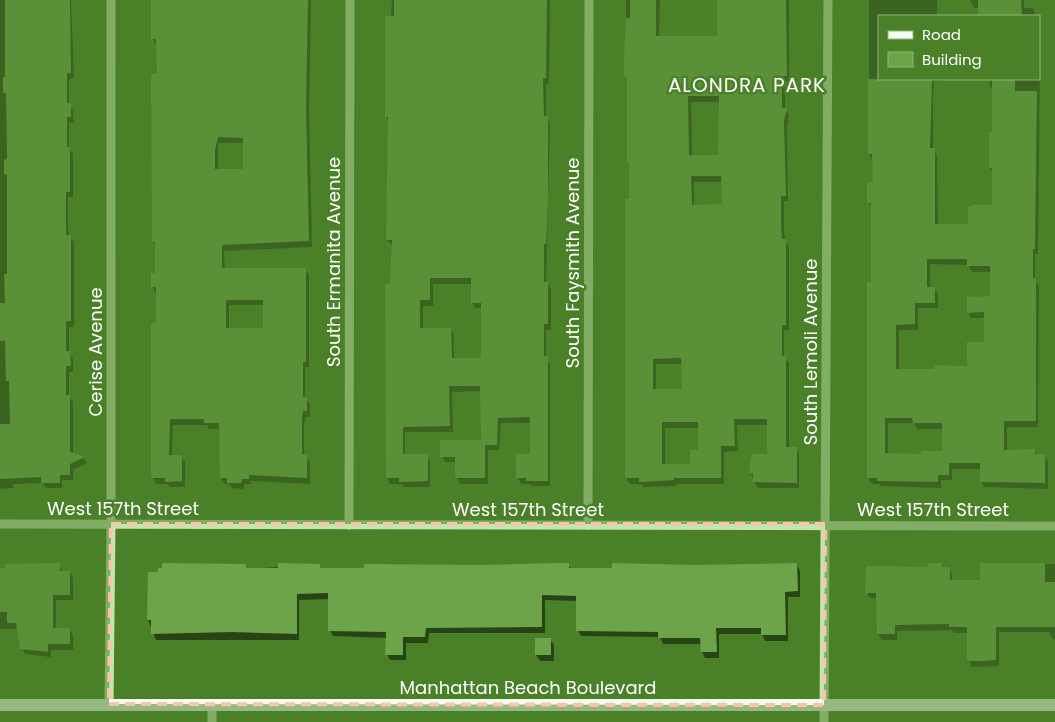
<svg xmlns="http://www.w3.org/2000/svg" width="1055" height="722" font-family="Poppins,sans-serif">
<rect width="100%" height="100%" fill="#4a8028"/>
<!-- shadow -->
<g fill="#0007" fill-rule="evenodd">
<polygon points="0,0 71,0 74,78 69,79 69,105 73,111 74,123 69,123 69,148 73,154 73,197 68,197 68,227 69,236 74,242 74,327 69,327 69,353 73,359 73,372 69,372 69,396 73,402 73,454 84,458 87,463 73,470 73,480 62,480 62,488 46,488 43,483 13,484 13,488 0,489"/>
<path d="M153,0H311L309,113L312,247L224,251L225,269H305L309,275V367H305V397L310,404V417H306L304,425V456L310,462V484L251,481V484H244V489L232,488L229,484H225L221,478L220,429H209L207,425H173L172,456H181L185,462V487H170L168,484H156L153,478L157,324L156,293L153,287L157,274V248L153,242L158,76L157,45L153,39ZM218,143H244V170H218ZM229,305H264V329H229Z"/>
<path d="M392,0H550L549,84H546V117L550,123L546,283L551,289V330H546V358L550,363V486H531L530,484H521L518,478L531,455V423H501L499,450H488V484H460L457,478V462H445L442,456L482,441V391L452,392L453,432H405V456H427L430,462V487H404L402,484H390L387,478L393,246L387,240L389,122L386,117ZM433,284H472V302L475,308H482V359L454,360V335L450,329L423,330V306H433Z"/>
<path d="M626,0H660L659,37H718V0H789V82H785V109L789,115L787,128L788,201H784V230L785,241L789,247V330H784V357L789,363V448H796L799,454V488H758L754,482L751,473L753,455H768V425H737L738,451L724,452V484H676L677,486L643,487L641,484H630L626,478L630,200L629,82L626,77ZM691,102H720L719,156H692ZM694,182H723V205L694,206ZM656,364H682L683,390H656ZM665,428H699V451L692,465H665Z"/>
<path d="M869,0H937V16H879V79H944V81H934L933,102V149L937,155L938,225H969L993,206V173L990,167L993,133V92L990,86V79H1039L1040,56L1038,254H1035V280L1039,285L1038,427H1007V451H1035L1038,456H1044L1048,462V489L984,487L981,481V469H952V480H941V488L881,486L880,484H872L868,478L872,283V208L868,202L875,184L872,160L869,154ZM930,264L968,265L972,272H991V297L968,312L971,318H985V343L968,367L936,370H899V330H918V308H938V294L934,288H930ZM888,423H914L917,429H943V453L922,455L888,454Z"/>
<polygon points="970,0 1024,0 1024,8 1033,8 1036,16 979,16 979,8 974,8"/>
<polygon points="941,564 944,568 949,568 952,574 952,581 981,581 981,565 1055,564 1055,639 1053,639 1049,632 999,632 999,666 972,667 969,661 969,633 954,633 952,630 897,631 897,640 882,640 878,634 878,599 870,598 867,593"/>
<polygon points="59,565 62,572 70,572 73,578 73,600 56,600 56,629 70,629 73,635 73,650 51,650 51,657 25,654 22,648 18,629 0,629 0,569"/>
<polygon points="245,565 247,569 319,565 322,570 568,565 571,569 797,565 800,571 800,597 788,597 788,641 765,641 762,634 719,634 719,658 705,658 702,652 702,644 663,644 660,637 581,636 578,630 578,601 576,601 545,600 545,633 429,633 428,643 406,643 406,660 390,660 387,654 387,638 333,636 330,630 330,599 299,600 299,640 156,640 148,620"/>
<polygon points="550,639 554,645 554,661 540,661 536,655"/>
</g>
<!-- building -->
<g fill="#6da449" fill-rule="evenodd">
<polygon points="5,0 70,0 71,73 67,73 67,103 71,103 71,117 67,117 67,147 70,147 70,192 66,192 66,235 71,235 71,321 66,321 66,351 70,351 71,366 66,366 66,395 70,395 70,452 85,457 70,464 70,475 60,475 60,483 41,483 41,477 0,479 0,424 10,424 9,381 6,381 5,341 0,341 0,303 5,303 4,274 7,274 7,175 4,174 4,160 7,159 6,93 3,93 3,77 5,77"/>
<path d="M151,0H308L306,106L309,241L222,245V268H306V362H303V397H307V411H303L302,419V454H307V478L249,475V479H242L241,483H227V478H220L219,423H204V419H170L169,455H182V481L165,482V478H151V323H156V287H151V273H155V242H152L151,74H157L156,39H151ZM218,137L243,138V169H215V150ZM226,300H263V328H226Z"/>
<path d="M394,0H547L546,78H543L544,116H548V200L546,244H544V282H548V324H544V356H548V481H526V478H516V454H530V417L498,418L497,445H485V478H455V457H440V440H481L480,386H449L450,426L403,427V454H428V481L399,482V478H386L385,284H390L392,240H386L388,117H385V16H394ZM430,278H471V303H481V358H452L451,328H420V300H430Z"/>
<path d="M630,0H656V36H717V0H786L787,76H782V108H787L784,121L786,196H781V223L782,239H786V325H782V356H786V447H797V483L753,482V473H749L752,454H767V419H734L735,446H721V478H674V480L639,482V478H625V199H629V162H627V77H624V57L626,18H630ZM688,96H719L718,155H689ZM691,176H721L722,204L692,205ZM681,358L682,389H653V359ZM662,422H698V450H690V464H662Z"/>
<polygon points="978,0 1021,0 1022,16 978,16"/>
<path d="M868,79L932,80L930,148H935V224H968V207L973,205H992V168H989V132H992V79H1015V91H1037L1035,249H1033V278H1036V421H1004V450L1035,449V454H1045V483L980,482V463H949V475H938V482L877,481V478H867V282H871V203H867V183L873,182L872,154H868ZM927,259H967V266H990V296L967,297V313L984,312V342H967V366L934,365V369H896V325L915,324V303H935V287H927ZM885,418H912L913,423H942V451H921V454L885,453Z"/>
<polygon points="60,563 60,571 70,571 70,595 53,595 53,628 70,628 70,644 48,644 48,652 20,649 16,623 7,623 7,612 0,612 0,568 5,568 5,564"/>
<polygon points="162,563 246,564 246,568 278,568 278,563 320,564 320,568 364,568 364,564 483,565 555,563 569,563 569,568 612,568 612,563 695,565 797,563 798,591 785,592 786,635 761,635 761,628 716,628 717,652 701,652 700,638 658,638 658,632 576,631 576,596 542,595 542,627 426,628 425,637 403,637 403,655 385,655 386,632 328,631 328,593 297,594 297,634 232,632 151,634 151,620 147,620 148,572 158,572 158,568 162,568"/>
<polygon points="927,563 942,563 942,567 950,567 950,580 980,580 980,563 1045,563 1045,582 1055,582 1055,627 996,627 996,660 985,661 967,661 967,627 949,627 949,624 895,625 895,634 877,634 876,593 865,593 866,566 928,567"/>
<rect x="535" y="638" width="16" height="17"/>
</g>
<g fill="none" stroke-linecap="round" stroke-linejoin="round">
<!-- minor -->
<g stroke="#c5e5b0" stroke-width="9">
<polyline points="0,524 1055,526"/>
<polyline points="349,525 350,0"/>
<polyline points="588,525 589,0"/>
<polyline points="109,704 111,524 111,0"/>
<polyline points="212,704 212,722"/>
<polyline points="824,722 828,0"/>
</g>
<!-- major -->
<polyline stroke="#f5fdf1" stroke-width="12" points="0,705 1055,705"/>
</g>
<!-- marked area -->
<path d="M0 0H1055V722H0ZM111,524H825L824,705L109,704Z" fill="#4a8028" fill-opacity=".55" fill-rule="evenodd"/>
<path fill="none" stroke="#f7c5aa" stroke-width="4" stroke-dasharray="10 6" stroke-linejoin="round" d="M111,524H825L824,705L109,704Z"/>
<g text-anchor="middle" dominant-baseline="central" stroke-width="5" stroke-linejoin="round" paint-order="stroke">
<!-- street labels -->
<g font-size="18" fill="#fff" stroke="#4a8028">
<text transform="translate(333 262) rotate(-90)">South Ermanita Avenue</text>
<text transform="translate(572 263) rotate(-90)">South Faysmith Avenue</text>
<text transform="translate(95 352) rotate(-90)">Cerise Avenue</text>
<text transform="translate(810 352) rotate(-90)">South Lemoli Avenue</text>
<text x="123" y="508">West 157th Street</text>
<text x="528" y="509">West 157th Street</text>
<text x="933" y="509">West 157th Street</text>
<text x="528" y="687">Manhattan Beach Boulevard</text>
</g>
<!-- quarter labels -->
<g font-size="20" letter-spacing="1" fill="#fff" stroke="#4a8028">
<text x="747" y="85">ALONDRA PARK</text>
</g>
</g>
<!-- legend -->
<rect x="878" y="15" width="162" height="65" fill="#4a8028" stroke="#92b37e"/>
<rect x="888" y="31" width="25" height="8" fill="#f5fdf1" stroke="#92b37e"/>
<text x="922" y="40" font-size="15" fill="#ffffff">Road</text>
<rect x="888" y="52" width="25" height="15" fill="#6da449" stroke="#92b37e"/>
<text x="922" y="65" font-size="15" fill="#ffffff">Building</text>
</svg>
